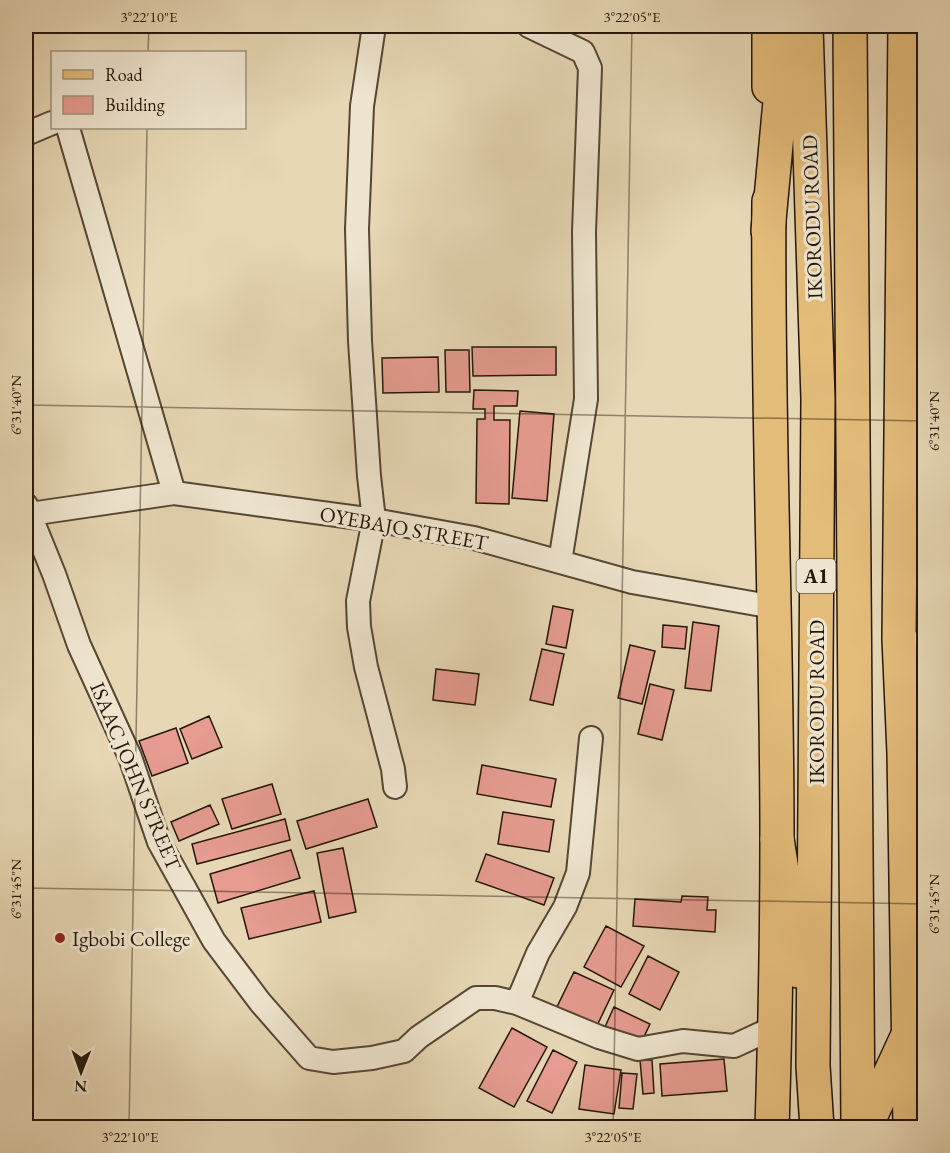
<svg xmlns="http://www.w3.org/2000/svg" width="950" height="1153" viewBox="0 0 950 1153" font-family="'EB Garamond',serif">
	<rect width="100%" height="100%" fill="#e7d7b5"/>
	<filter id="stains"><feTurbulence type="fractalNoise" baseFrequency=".00333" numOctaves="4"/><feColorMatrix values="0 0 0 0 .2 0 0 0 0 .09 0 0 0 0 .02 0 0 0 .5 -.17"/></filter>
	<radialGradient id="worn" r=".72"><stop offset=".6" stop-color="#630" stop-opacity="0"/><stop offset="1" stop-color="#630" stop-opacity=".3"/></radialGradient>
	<path fill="#e69c91" stroke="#251608" stroke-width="1.5" d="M 472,347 L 556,347 L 556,375 L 473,376 Z
		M 445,350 L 469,350 L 470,392 L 446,392 Z
		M 438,357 L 439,392 L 383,393 L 382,358 Z
		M 474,390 L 518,391 L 517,406 L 494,406 L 494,420 L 510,420 L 509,504 L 476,503 L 477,419 L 485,419 L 485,409 L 473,409 Z
		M 520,411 L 554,414 L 547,501 L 512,498 Z
		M 553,606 L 573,610 L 566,648 L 546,644 Z
		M 693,622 L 719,626 L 711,691 L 685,688 Z
		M 663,625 L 687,627 L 685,649 L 662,647 Z
		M 630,645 L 655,651 L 642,704 L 618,698 Z
		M 542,649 L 564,654 L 553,705 L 530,700 Z
		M 436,669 L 479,674 L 475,705 L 433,700 Z
		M 650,684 L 674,690 L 662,740 L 638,734 Z
		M 209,716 L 222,747 L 192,759 L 180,729 Z
		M 176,728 L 188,763 L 152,776 L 139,741 Z
		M 482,765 L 556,779 L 551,807 L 477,794 Z
		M 272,784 L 281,814 L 232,829 L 222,799 Z
		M 368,799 L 377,827 L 306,849 L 297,821 Z
		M 210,805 L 219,824 L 179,841 L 171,822 Z
		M 503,812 L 554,820 L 549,852 L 498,844 Z
		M 285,819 L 290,840 L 197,864 L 192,844 Z
		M 343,848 L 356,912 L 329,918 L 317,853 Z
		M 291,850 L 300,878 L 218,903 L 210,874 Z
		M 486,854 L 554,878 L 544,905 L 476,881 Z
		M 314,891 L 321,922 L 249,939 L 241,908 Z
		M 682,896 L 708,897 L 707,910 L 716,910 L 715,932 L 633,926 L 635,899 L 681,902 Z
		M 923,900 L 924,900 L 924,952 L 923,952 Z
		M 606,926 L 644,946 L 621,987 L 584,967 Z
		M 648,956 L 679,972 L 660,1010 L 629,994 Z
		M 574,972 L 614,990 L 594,1032 L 554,1013 Z
		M 614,1007 L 650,1024 L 640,1045 L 604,1029 Z
		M 512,1028 L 547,1047 L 514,1107 L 479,1088 Z
		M 553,1050 L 577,1062 L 552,1113 L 527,1101 Z
		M 724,1059 L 727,1091 L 662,1096 L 660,1064 Z
		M 640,1060 L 652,1060 L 654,1093 L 643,1094 Z
		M 585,1065 L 621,1070 L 614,1114 L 579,1109 Z
		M 622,1073 L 637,1074 L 633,1109 L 619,1108 Z"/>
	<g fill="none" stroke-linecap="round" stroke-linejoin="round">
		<defs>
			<path id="street" d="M 374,26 L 362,106 L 357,229 L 360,341 L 369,476 L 374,520 L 358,601 L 359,627 L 366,667 L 393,769 L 395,787
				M 529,26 L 583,52 L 590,68 L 584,232 L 586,399 L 560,562
				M 68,128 L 174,493
				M 26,134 L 52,123
				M 26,505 L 54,574 L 79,645 L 130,757 L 159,842 L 214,941 L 260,1002 L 309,1058 L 333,1062 L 372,1058 L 404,1051 L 419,1037 L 476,998 L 495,998 L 517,1003 L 599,1037 L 638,1049 L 683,1041 L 734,1046 L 775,1027
				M 30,514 L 174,493 L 374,520 L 474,538 L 632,582 L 774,607
				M 899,639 L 924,646
				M 517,1003 L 538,953 L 565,907 L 578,873 L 591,738"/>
			<path id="primary" d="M 769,26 L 769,87
				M 905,26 L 899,639 L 904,753 L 910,1128
				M 769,201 C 767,414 777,626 777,839 C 777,935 775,1031 772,1128"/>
			<path id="highway" d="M 806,26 L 818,399 L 813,1066 L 817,1128
				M 850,26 L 858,1128
				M 768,231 L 787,26
				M 777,839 L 798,971
				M 865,1128 L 908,1035"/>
		</defs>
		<use href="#street" stroke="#564633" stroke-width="26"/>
		<use href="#primary" stroke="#251608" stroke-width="36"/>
		<use href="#highway" stroke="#251608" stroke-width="36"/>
		<use href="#street" stroke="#efe5cf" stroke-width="22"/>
		<use href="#primary" stroke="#e4bc7a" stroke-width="33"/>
		<use href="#highway" stroke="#e4bc7a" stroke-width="33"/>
	</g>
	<path fill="none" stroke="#251608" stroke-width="1.5" stroke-opacity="0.45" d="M 148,52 L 149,26M 26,405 L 924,421M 26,888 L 924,904M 129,1128 L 147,128M 613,1128 L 632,26"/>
	<circle fill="#8f2418" stroke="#efe5cf" stroke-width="2" cx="60" cy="938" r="6"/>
	<g text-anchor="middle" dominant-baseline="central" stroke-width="6" stroke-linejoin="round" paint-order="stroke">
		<rect fill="#efe5cf" stroke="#625444" stroke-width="1.5" x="796.5" y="559" width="39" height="34" rx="4.5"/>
		<g font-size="20" font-weight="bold" fill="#251608">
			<text x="816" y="576">A1</text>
		</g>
		<g font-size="21" fill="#251608" stroke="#efe5cf">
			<text transform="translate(812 217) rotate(-92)">IKORODU ROAD</text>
			<text transform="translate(404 528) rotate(10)">OYEBAJO STREET</text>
			<text transform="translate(816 702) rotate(-90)">IKORODU ROAD</text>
			<text transform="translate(136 776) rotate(67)">ISAAC JOHN STREET</text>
		</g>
		<g font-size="21" fill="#251608" stroke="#efe5cf" text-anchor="start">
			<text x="72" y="938">Igbobi College</text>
		</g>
	</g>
	<rect width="950" height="1153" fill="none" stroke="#e7d7b5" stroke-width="66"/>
	<rect x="51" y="51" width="195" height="78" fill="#efe5cf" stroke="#9e927f" stroke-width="1.5"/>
	<rect x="63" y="70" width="30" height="9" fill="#e4bc7a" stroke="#9e927f" stroke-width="1.5"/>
	<text x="105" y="81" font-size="18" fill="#251608">Road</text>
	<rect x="63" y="96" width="30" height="18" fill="#e69c91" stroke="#9e927f" stroke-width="1.5"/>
	<text x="105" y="111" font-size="18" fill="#251608">Building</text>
	<g transform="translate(81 1072) rotate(181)" stroke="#efe5cf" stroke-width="4.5" paint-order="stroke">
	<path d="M0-4.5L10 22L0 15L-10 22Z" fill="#251608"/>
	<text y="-9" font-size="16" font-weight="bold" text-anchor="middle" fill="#251608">N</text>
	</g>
	<rect x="33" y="33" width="884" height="1087" fill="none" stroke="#251608" stroke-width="2"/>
	<g font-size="15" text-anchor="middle" fill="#251608">
		<text x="149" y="22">3°22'10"E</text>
		<text x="632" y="22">3°22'05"E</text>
		<text transform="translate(16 405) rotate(-90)" y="5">6°31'40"N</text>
		<text transform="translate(934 421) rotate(-90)" y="5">6°31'40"N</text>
		<text transform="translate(16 889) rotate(-90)" y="5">6°31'45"N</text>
		<text transform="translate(934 904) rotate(-90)" y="5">6°31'45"N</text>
		<text x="130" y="1142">3°22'10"E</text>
		<text x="613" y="1142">3°22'05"E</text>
	</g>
	<rect width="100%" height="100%" filter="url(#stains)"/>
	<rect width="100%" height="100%" fill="url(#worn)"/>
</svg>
